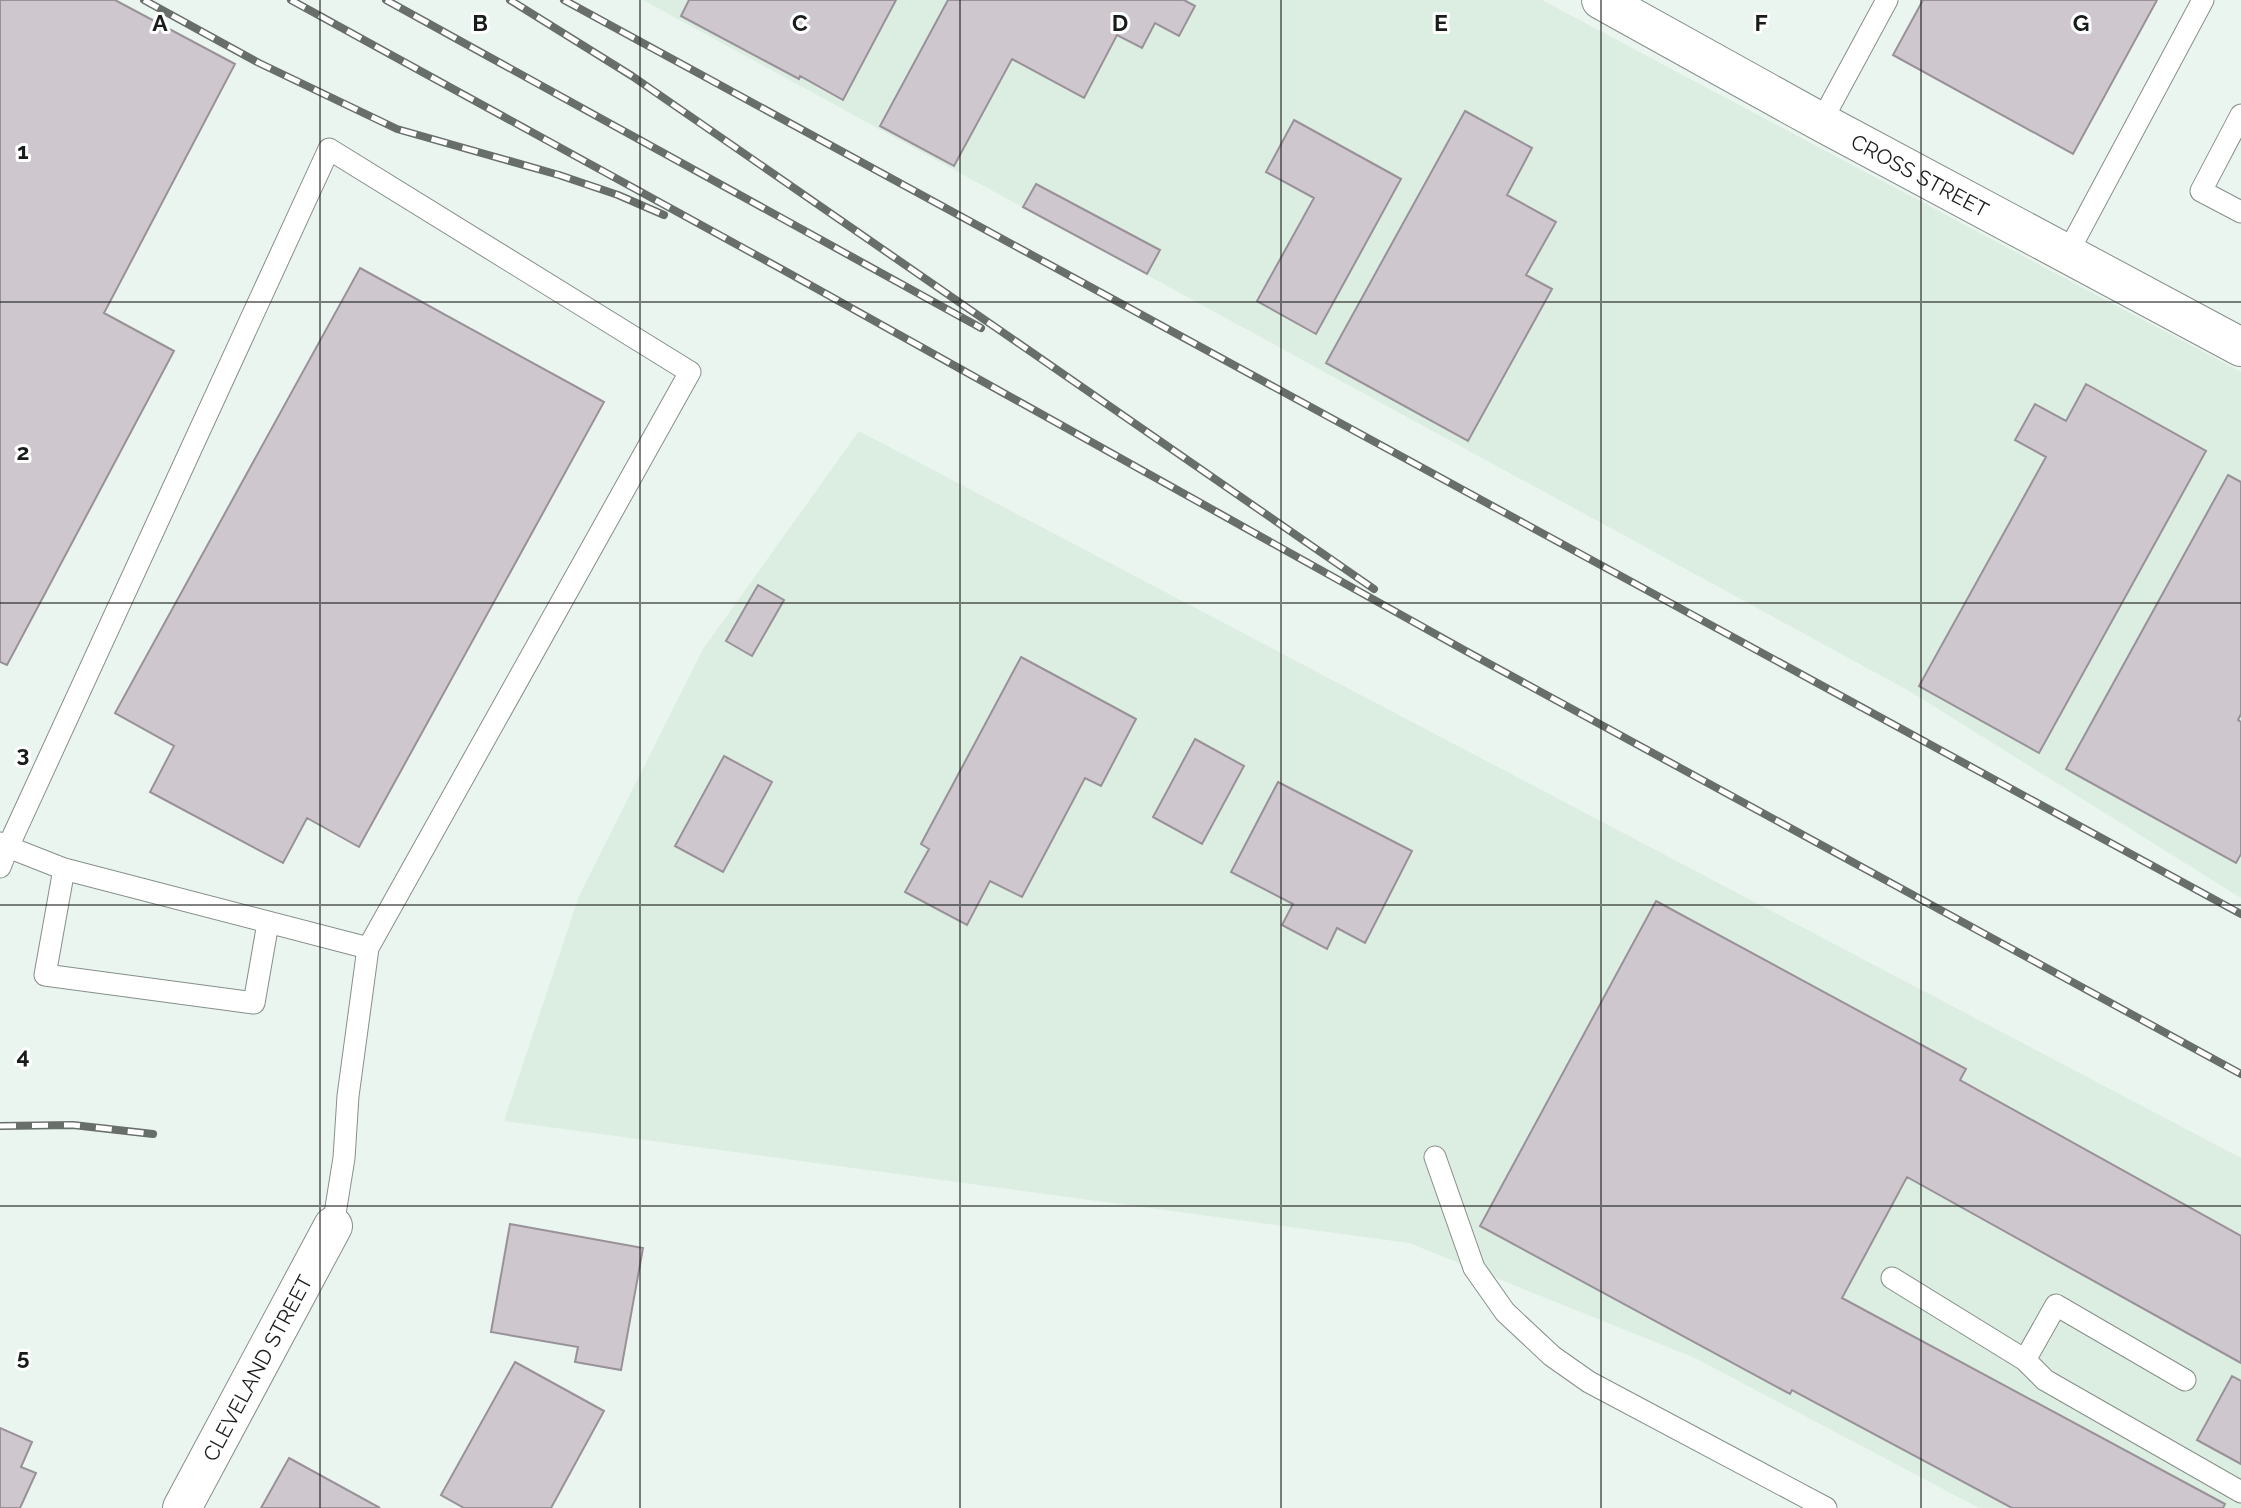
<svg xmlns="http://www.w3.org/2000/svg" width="2241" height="1508" viewBox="0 0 2241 1508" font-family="Raleway,sans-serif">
	<rect width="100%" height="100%" fill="#ebf5ef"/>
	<path fill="#dcede1" d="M 643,0 L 1542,0 L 2241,372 L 2241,898 L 1911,692 Z
		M 859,431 L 2241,1158 L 2241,1508 L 1979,1508 L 1695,1358 L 1409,1243 L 504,1121 L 579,896 L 703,649 Z"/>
	<path fill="#cfc7ce" stroke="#999198" stroke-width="2" d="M 0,0 L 115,0 L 235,64 L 104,313 L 174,351 L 7,665 L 0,662 Z
		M 689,0 L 896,0 L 843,100 L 800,76 L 799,79 L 681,16 Z
		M 948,0 L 1184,0 L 1195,6 L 1179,36 L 1155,23 L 1142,48 L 1117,35 L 1084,98 L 1012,59 L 954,166 L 880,126 Z
		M 1923,0 L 2157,0 L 2073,154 L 1893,55 Z
		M 1465,111 L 1532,148 L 1507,195 L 1556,222 L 1526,275 L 1552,289 L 1468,441 L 1326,363 Z
		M 1294,120 L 1401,179 L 1316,334 L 1257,301 L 1314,198 L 1266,172 Z
		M 1036,184 L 1160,250 L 1147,274 L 1023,207 Z
		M 360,268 L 604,402 L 359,847 L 307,818 L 283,863 L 150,792 L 174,746 L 115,713 Z
		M 2086,384 L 2206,451 L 2039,753 L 1919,686 L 2046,457 L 2015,440 L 2035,404 L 2066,421 Z
		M 2228,475 L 2241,482 L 2241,714 L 2238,720 L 2241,722 L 2241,854 L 2236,863 L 2066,769 Z
		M 758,585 L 784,600 L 752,656 L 726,641 Z
		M 1021,657 L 1136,719 L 1101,786 L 1085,778 L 1022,897 L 990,881 L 967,925 L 905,892 L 929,849 L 921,844 Z
		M 1195,739 L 1244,766 L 1202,844 L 1153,817 Z
		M 724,756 L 772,782 L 723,872 L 675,846 Z
		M 1278,782 L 1412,851 L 1365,943 L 1337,928 L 1327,949 L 1282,925 L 1293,904 L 1231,872 Z
		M 1656,901 L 1966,1069 L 1960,1080 L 2241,1236 L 2241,1363 L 1907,1177 L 1842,1298 L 2225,1504 L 2223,1508 L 2012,1508 L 1792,1390 L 1790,1394 L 1480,1226 Z
		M 510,1224 L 643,1248 L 621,1370 L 575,1362 L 578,1347 L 491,1332 Z
		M 515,1362 L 604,1411 L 551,1508 L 464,1508 L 441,1495 Z
		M 2232,1376 L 2241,1381 L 2241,1464 L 2197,1440 Z
		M 0,1428 L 32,1442 L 21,1467 L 36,1473 L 20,1508 L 0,1508 Z
		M 289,1458 L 380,1508 L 261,1508 Z"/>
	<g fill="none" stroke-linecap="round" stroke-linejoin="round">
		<defs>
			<path id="lane" d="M 2241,115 L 2201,191 L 2241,212
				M 1821,122 L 1887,0
				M 2067,254 L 2203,0
				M 0,843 L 8,847 L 329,149 L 690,372 L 368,948
				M 0,867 L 8,847 L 64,869 L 368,948 L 348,1096 L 344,1158 L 333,1226
				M 64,869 L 45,975 L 254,1003 L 268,923
				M 1435,1157 L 1474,1268 L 1505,1312 L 1552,1356 L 1589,1382 L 1826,1508
				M 1892,1278 L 2025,1360 L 2045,1380 L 2241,1492
				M 2025,1360 L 2056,1305 L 2185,1380"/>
			<g id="street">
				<path id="s1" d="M 1601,0 L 1821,122 L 2241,347"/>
				<path id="s2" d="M 182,1508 L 333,1226"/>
			</g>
		</defs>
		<use href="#lane" stroke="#868f89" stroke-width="23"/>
		<use href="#street" stroke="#868f89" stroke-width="40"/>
		<use href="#lane" stroke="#fff" stroke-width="21"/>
		<use href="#street" stroke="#fff" stroke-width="38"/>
		<defs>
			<path id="rail" d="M 144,0 L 259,63 L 397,129 L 559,175 L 618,195 L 664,215
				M 291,0 L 785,271 L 1464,650 L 2241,1074
				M 386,0 L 981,328
				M 510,0 L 632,76 L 1374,589
				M 564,0 L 2241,914
				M 0,1126 L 73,1125 L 153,1134"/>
		</defs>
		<use href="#rail" stroke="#686e6a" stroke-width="8"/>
		<use href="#rail" stroke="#fff" stroke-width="5" stroke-dasharray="16" stroke-linecap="butt"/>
	</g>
	<path fill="none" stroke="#181c1a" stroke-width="2" stroke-opacity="0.55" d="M 320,0 L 320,1508M 640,0 L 640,1508M 960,0 L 960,1508M 1281,0 L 1281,1508M 1601,0 L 1601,1508M 1921,0 L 1921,1508M 0,302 L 2241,302M 0,603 L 2241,603M 0,905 L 2241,905M 0,1206 L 2241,1206"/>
	<g text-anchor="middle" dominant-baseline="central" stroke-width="6" stroke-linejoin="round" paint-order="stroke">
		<g font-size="21" fill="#181c1a" stroke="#fff">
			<text stroke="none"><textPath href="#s1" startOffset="364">CROSS STREET</textPath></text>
			<text stroke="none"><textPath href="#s2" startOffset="159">CLEVELAND STREET</textPath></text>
		</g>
	</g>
	<g font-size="23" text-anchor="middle" font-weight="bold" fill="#181c1a" stroke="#fff" stroke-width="6" stroke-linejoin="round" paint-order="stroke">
		<text x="160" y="31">A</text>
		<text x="480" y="31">B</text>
		<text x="800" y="31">C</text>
		<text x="1120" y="31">D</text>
		<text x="1441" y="31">E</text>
		<text x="1761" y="31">F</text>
		<text x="2081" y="31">G</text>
		<text x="23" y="159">1</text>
		<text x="23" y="460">2</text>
		<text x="23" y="762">3</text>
		<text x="23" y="1064">4</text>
		<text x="23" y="1365">5</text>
	</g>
</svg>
